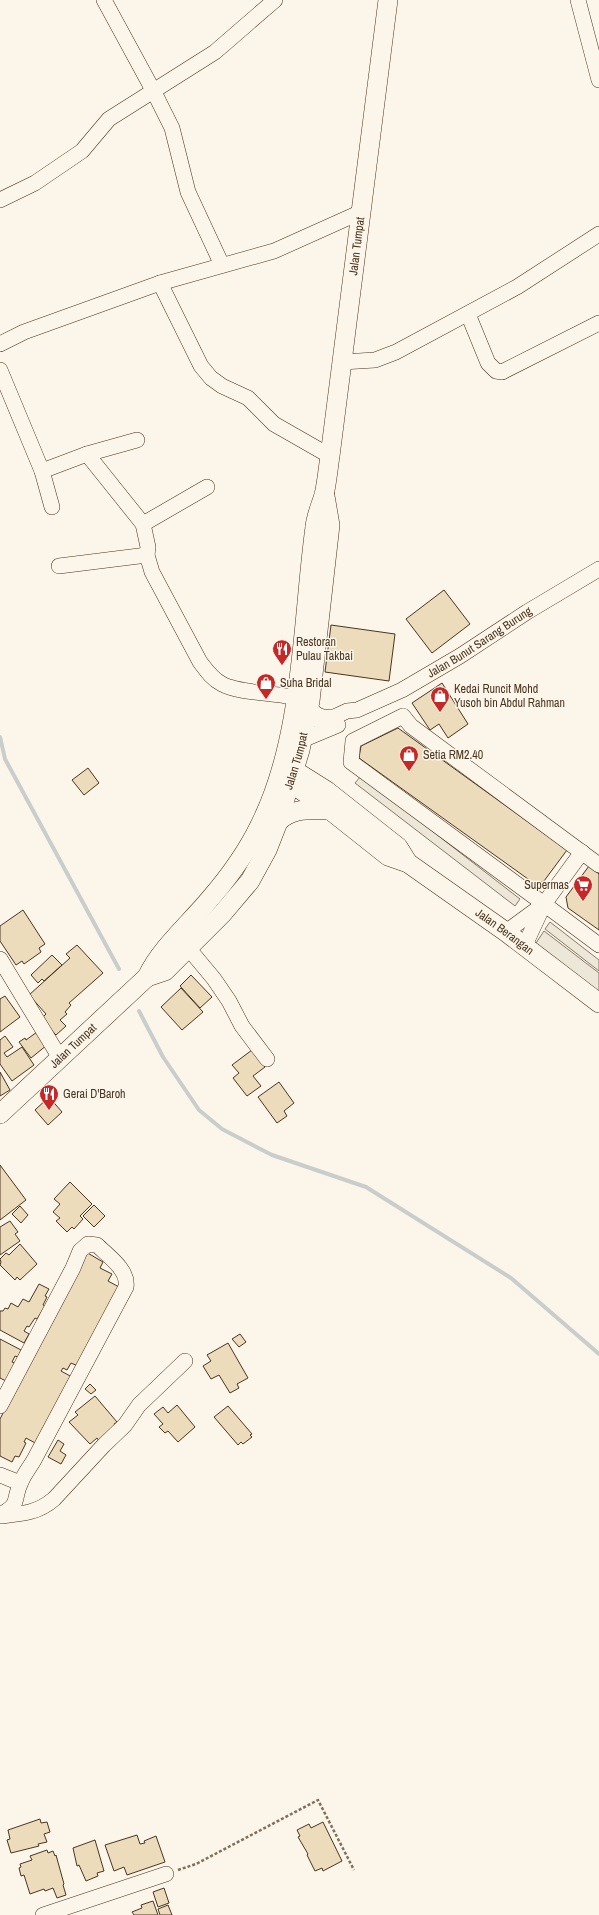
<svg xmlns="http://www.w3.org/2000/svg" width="599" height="1915" viewBox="0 0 599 1915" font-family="'Archivo Narrow',sans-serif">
	<rect width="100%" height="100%" fill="#fbf6e9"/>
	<path fill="#ede7d9" stroke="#887966" d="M 361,776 L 520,899 L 515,906 L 355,783 Z
		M 550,922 L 599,960 L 599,971 L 545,929 Z
		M 544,931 L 599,973 L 599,995 L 534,946 Z"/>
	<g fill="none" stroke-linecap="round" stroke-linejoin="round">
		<path stroke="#c9cecd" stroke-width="4" d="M 0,737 L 5,759 L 119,969
			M 139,1011 L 163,1057 L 199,1110 L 222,1129 L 272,1155 L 366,1187 L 511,1278 L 599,1354"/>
	</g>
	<path fill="#ecdcbc" stroke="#4a3520" d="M 444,590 L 470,624 L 432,653 L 406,619 Z
		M 331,625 L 395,634 L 389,681 L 325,672 Z
		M 442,683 L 468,724 L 448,738 L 439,724 L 430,730 L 412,703 Z
		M 398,728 L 567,850 L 544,881 L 535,884 L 359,758 L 361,746 Z
		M 88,768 L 99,783 L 84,795 L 72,780 Z
		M 589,866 L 599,874 L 599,930 L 568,908 L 566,897 Z
		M 23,910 L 45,944 L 39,948 L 41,952 L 24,964 L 22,961 L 16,965 L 0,941 L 0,926 Z
		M 77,945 L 103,973 L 69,1003 L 71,1005 L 65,1012 L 67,1014 L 60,1020 L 66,1026 L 56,1035 L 41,1019 L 46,1014 L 29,995 L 70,958 L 66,954 Z
		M 52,955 L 62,965 L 44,981 L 42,979 L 38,983 L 31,975 Z
		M 191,975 L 212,997 L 200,1008 L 180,986 Z
		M 181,988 L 203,1012 L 182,1030 L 161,1007 Z
		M 5,996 L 20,1017 L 0,1032 L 0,999 Z
		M 37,1032 L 47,1045 L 31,1058 L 19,1042 L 25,1038 L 26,1040 Z
		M 5,1036 L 13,1047 L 4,1053 L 7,1057 L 22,1047 L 34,1065 L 12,1081 L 0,1064 L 0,1040 Z
		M 252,1050 L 265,1067 L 253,1076 L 261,1086 L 247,1096 L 233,1078 L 239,1073 L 232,1065 Z
		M 0,1072 L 10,1090 L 0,1096 Z
		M 279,1082 L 294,1103 L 284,1111 L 287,1116 L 277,1123 L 258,1097 Z
		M 49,1097 L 62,1112 L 48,1125 L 35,1110 Z
		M 0,1165 L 26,1200 L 0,1220 Z
		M 70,1182 L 92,1204 L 80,1216 L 83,1219 L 74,1229 L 72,1227 L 67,1232 L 56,1221 L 60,1218 L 53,1212 L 60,1204 L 54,1199 Z
		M 94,1205 L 105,1216 L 94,1227 L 83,1216 Z
		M 20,1206 L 28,1215 L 21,1223 L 12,1214 Z
		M 10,1221 L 18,1232 L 15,1234 L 20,1241 L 0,1255 L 0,1227 Z
		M 20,1244 L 37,1264 L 20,1280 L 17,1277 L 15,1280 L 0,1265 L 1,1262 L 0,1259 L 6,1253 L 9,1255 Z
		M 86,1252 L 103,1262 L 100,1268 L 112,1274 L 108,1281 L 119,1287 L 78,1366 L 71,1363 L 67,1370 L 63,1368 L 61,1371 L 72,1377 L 37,1444 L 26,1438 L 24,1442 L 26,1443 L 19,1457 L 15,1456 L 12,1462 L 0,1456 L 0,1419 Z
		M 39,1284 L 49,1289 L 45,1296 L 47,1297 L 43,1305 L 45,1306 L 37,1319 L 35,1318 L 29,1327 L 27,1326 L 24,1331 L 29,1334 L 24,1343 L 0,1330 L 0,1311 L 3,1311 L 5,1308 L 8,1309 L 11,1303 L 18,1307 L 23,1299 L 29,1302 Z
		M 240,1334 L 246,1342 L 239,1347 L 232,1339 Z
		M 0,1339 L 21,1350 L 18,1357 L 15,1356 L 12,1362 L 17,1364 L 8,1382 L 0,1378 Z
		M 228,1343 L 248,1378 L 237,1384 L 239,1388 L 230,1393 L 219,1375 L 211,1379 L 203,1366 L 211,1361 L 207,1355 Z
		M 90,1384 L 96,1390 L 91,1394 L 85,1389 Z
		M 95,1396 L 117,1422 L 114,1424 L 118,1430 L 101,1444 L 97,1438 L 90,1444 L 69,1422 L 78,1415 L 75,1412 Z
		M 177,1405 L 195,1427 L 178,1442 L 168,1431 L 165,1433 L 159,1427 L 163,1424 L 154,1414 L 163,1407 L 168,1413 Z
		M 228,1406 L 252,1434 L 250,1435 L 252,1437 L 243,1444 L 241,1442 L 238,1445 L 214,1417 Z
		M 58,1440 L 64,1444 L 60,1451 L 66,1455 L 61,1464 L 48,1457 Z
		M 40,1819 L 41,1823 L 47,1822 L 50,1832 L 44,1834 L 47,1842 L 38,1844 L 39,1846 L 11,1853 L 7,1840 L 10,1839 L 8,1830 Z
		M 323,1822 L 342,1861 L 323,1871 L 322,1868 L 315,1871 L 307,1855 L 308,1854 L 298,1837 L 300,1836 L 297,1830 L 309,1824 L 311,1828 Z
		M 137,1835 L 140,1844 L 145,1843 L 144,1841 L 156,1836 L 165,1862 L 127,1875 L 124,1867 L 114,1871 L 105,1845 Z
		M 95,1840 L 104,1871 L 97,1873 L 98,1876 L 86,1881 L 79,1865 L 77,1866 L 73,1848 Z
		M 47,1850 L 48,1853 L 53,1851 L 55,1856 L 56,1855 L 64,1884 L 63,1885 L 66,1895 L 57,1898 L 53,1888 L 45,1891 L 44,1889 L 30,1894 L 24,1875 L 21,1876 L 19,1868 L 21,1867 L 20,1864 L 32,1860 L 30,1856 Z
		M 164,1888 L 169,1903 L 158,1907 L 153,1892 Z
		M 153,1901 L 158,1915 L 134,1915 L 132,1912 L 142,1908 L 141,1905 Z
		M 168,1905 L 172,1915 L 160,1915 L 158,1909 Z"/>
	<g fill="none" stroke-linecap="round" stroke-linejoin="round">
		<defs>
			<g id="minor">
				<path d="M 104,0 L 154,92 L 172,128 L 188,192 L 222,265"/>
				<path d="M 578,0 L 599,80"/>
				<path d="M 0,200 L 35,183 L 82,151 L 109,119 L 215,52 L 275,0"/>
				<path d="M 160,283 L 201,366 L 211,378 L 222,386 L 248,398 L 274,424 L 330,456"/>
				<path d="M 468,314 L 488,363 L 496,371 L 502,372 L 599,323"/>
				<path d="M 0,344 L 24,332 L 160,283 L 274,251 L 361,212"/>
				<path d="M 342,362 L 375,360 L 396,352 L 517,287 L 599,234"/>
				<path d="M 0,370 L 42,471 L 52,507"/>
				<path d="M 87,454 L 137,440"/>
				<path d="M 42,471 L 87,454 L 143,524 L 148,547 L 147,555 L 152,572 L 200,662 C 206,670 212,679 222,684 C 236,692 269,693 286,696"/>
				<path d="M 143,524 L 207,487"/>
				<path d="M 59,566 L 147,555"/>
				<path id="s1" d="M 321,723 L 347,711 L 357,710 L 402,690 L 460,656 L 527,612 L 599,569"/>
				<path d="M 293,740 L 302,740 L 338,725"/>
				<path d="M 544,904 L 599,945"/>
				<path d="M 506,932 L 544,904 L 582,852"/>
				<path d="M 525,945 L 544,904 L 351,762 L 353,741 L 403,716 L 411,726 L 599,865"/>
				<path d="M 189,949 L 214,979 L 229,1001 L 242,1026 L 267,1059"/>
				<path d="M 0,959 L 60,1058"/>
				<path d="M 0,1406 L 73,1268 L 80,1251 L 88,1244 L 97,1245 C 108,1256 129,1270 126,1287 L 34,1460 C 30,1467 24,1474 21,1482 C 12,1500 22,1503 0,1515"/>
				<path d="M 0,1475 L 20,1483"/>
				<path d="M 1,1516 C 21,1514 38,1513 54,1499 L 104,1445 L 125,1425 L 139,1405 L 185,1361"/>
				<path d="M 43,1915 L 166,1874"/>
			</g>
			<g id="major">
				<path d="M 308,709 C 315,717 320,720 331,719"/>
				<path d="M 300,774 L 327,791 L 398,847 L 408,863"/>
				<path id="s2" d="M 282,777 L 330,810 L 388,856 L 408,863 L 506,932 L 599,1003"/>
				<path d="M 278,822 C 292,807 311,810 330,810"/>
				<path id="s3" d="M 147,977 L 165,971 L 222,914 L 250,881 L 267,850 L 278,822 L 300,750 L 310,701 L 330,525 L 325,496"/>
				<path id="s4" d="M 0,1114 L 147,977 C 161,948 188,925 209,900 C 228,878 247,852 260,825 C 304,738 302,622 315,527 C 316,516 321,505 324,495 C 327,482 328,469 330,456 L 388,0"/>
			</g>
		</defs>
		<use href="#minor" stroke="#4a3520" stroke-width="16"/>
		<use href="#major" stroke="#4a3520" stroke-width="20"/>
		<path stroke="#7f6f5c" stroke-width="2.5" stroke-dasharray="3 2" stroke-linecap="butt" d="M 178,1870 L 196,1864 L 318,1800 L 354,1870"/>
		<use href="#minor" stroke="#fbf6e9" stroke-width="15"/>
		<use href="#major" stroke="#fbf6e9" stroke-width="19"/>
	</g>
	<defs>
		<symbol id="restaurant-pin" viewBox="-11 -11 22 30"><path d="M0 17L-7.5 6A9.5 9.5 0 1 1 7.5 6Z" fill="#c62828" stroke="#fbf6e9"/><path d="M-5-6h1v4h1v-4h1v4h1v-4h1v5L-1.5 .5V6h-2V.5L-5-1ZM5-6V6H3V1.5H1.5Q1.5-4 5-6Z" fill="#fff"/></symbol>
		<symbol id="shop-pin" viewBox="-11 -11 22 30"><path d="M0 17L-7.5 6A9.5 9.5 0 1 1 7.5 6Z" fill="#c62828" stroke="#fbf6e9"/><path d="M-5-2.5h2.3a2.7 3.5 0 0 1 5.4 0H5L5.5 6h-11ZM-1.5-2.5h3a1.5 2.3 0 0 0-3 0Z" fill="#fff"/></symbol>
		<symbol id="supermarket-pin" viewBox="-11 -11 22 30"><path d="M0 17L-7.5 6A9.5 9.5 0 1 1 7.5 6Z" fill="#c62828" stroke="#fbf6e9"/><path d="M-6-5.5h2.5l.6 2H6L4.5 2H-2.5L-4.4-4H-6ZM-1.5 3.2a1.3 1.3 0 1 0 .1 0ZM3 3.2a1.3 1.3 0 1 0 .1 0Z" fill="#fff"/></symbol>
	</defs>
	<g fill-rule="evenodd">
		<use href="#restaurant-pin" x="271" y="638" width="22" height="30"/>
		<use href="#shop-pin" x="255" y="672" width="22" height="30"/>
		<use href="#shop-pin" x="429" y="685" width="22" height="30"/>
		<use href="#shop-pin" x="398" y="744" width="22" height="30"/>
		<use href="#supermarket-pin" x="572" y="874" width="22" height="30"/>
		<use href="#restaurant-pin" x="38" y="1083" width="22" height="30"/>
	</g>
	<g text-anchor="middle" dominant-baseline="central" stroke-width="3" stroke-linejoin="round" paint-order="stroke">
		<g font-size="12" fill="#4a3520" stroke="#fbf6e9">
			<text stroke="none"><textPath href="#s4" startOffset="980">Jalan Tumpat</textPath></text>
			<text stroke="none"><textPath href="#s1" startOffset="179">Jalan Bunut Sarang Burung</textPath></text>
			<text stroke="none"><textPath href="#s3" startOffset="272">Jalan Tumpat</textPath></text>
			<text stroke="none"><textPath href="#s2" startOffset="272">Jalan Berangan</textPath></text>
			<text stroke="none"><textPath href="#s4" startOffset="100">Jalan Tumpat</textPath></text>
		</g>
		<g font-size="12" fill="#4a3520" stroke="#fbf6e9" text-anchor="start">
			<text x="296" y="642">Restoran<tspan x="296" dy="14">Pulau Takbai</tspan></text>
			<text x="280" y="683">Suha Bridal</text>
			<text x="454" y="689">Kedai Runcit Mohd<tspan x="454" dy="14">Yusoh bin Abdul Rahman</tspan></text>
			<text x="423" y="755">Setia RM2.40</text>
			<text x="569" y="885" text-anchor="end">Supermas</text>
			<text x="63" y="1094">Gerai D'Baroh</text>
		</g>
	</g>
</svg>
